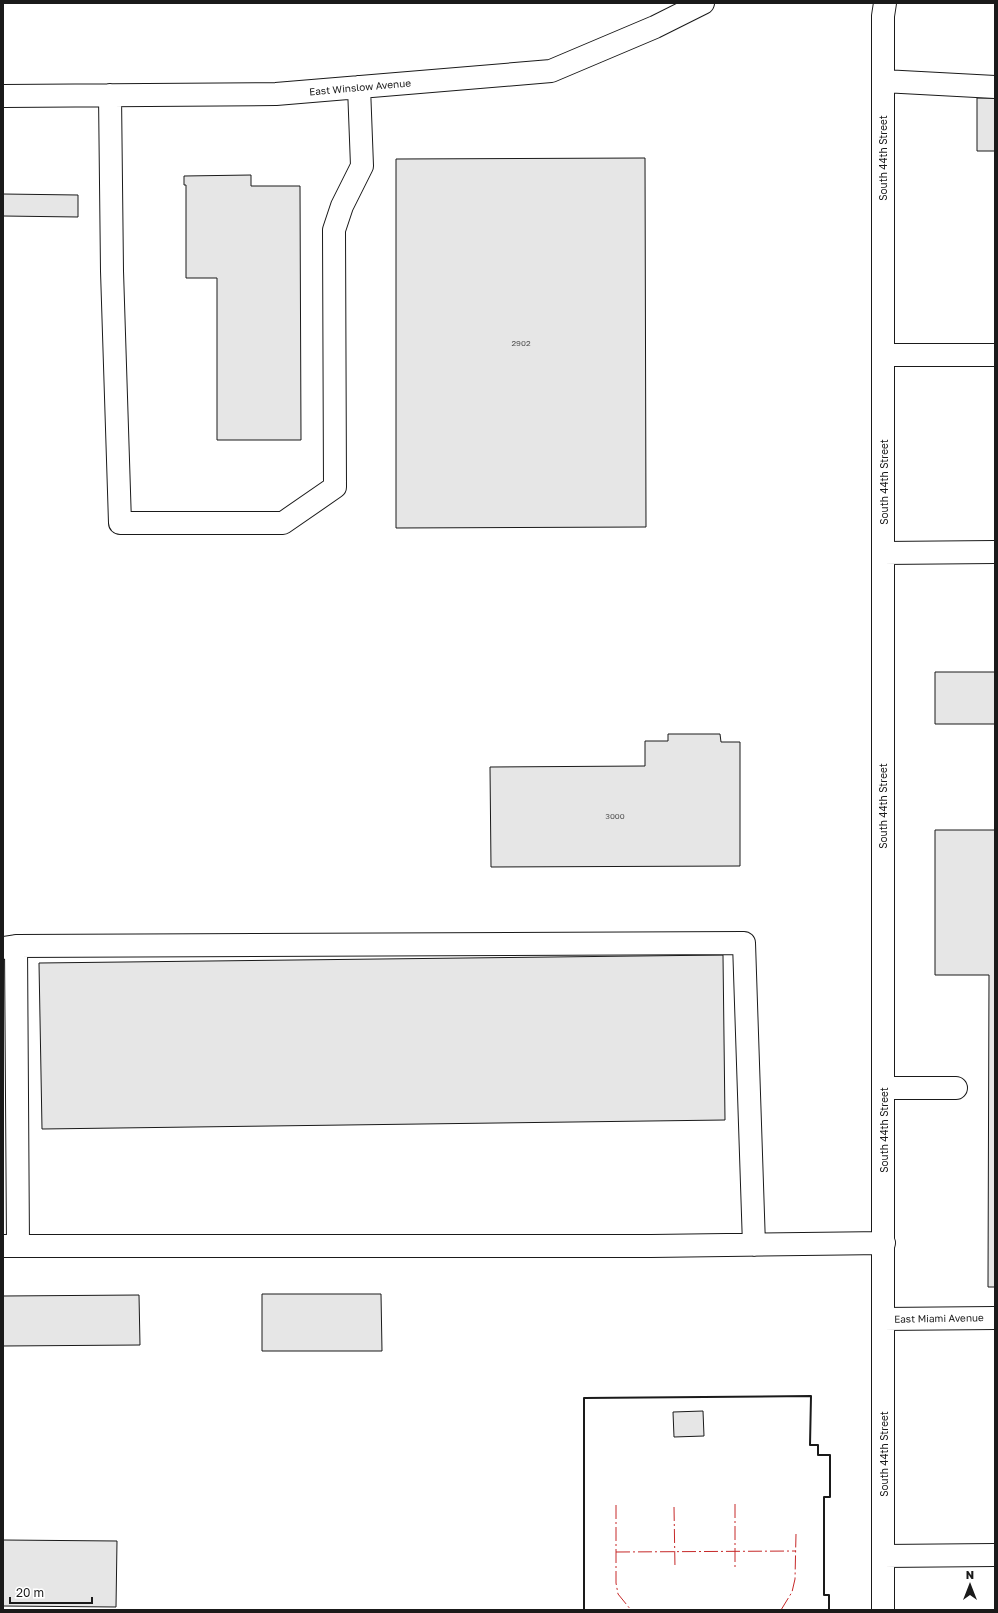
<svg xmlns="http://www.w3.org/2000/svg" width="998" height="1613" viewBox="0 0 998 1613" font-family="'Golos Text',sans-serif">
	<rect width="100%" height="100%" fill="#fff"/>
	<path fill="#e6e6e6" stroke="#1a1a1a" d="M 977,98 L 995,98 L 995,151 L 977,151 Z
		M 645,158 L 646,527 L 396,528 L 396,159 Z
		M 251,175 L 251,186 L 300,186 L 301,440 L 217,440 L 217,278 L 186,278 L 186,185 L 184,185 L 184,176 Z
		M 3,194 L 78,195 L 78,217 L 3,216 Z
		M 935,672 L 995,672 L 995,724 L 935,724 Z
		M 668,734 L 720,734 L 721,742 L 740,742 L 740,866 L 491,867 L 490,767 L 645,766 L 645,741 L 668,741 Z
		M 935,830 L 995,830 L 995,1287 L 988,1287 L 989,975 L 935,975 Z
		M 723,955 L 725,1120 L 42,1129 L 39,963 Z
		M 262,1294 L 381,1294 L 382,1351 L 262,1351 Z
		M 139,1295 L 140,1345 L 3,1346 L 3,1296 Z
		M 703,1411 L 704,1436 L 674,1437 L 673,1412 Z
		M 3,1540 L 117,1541 L 116,1607 L 3,1606 Z"/>
	<g fill="none" stroke-linecap="round" stroke-linejoin="round">
		<defs>
			<path id="minor" d="M 883,81 L 995,87
				M 110,95 L 112,271 L 120,523 L 283,523 L 335,487 L 334,230 L 342,206 L 362,166 L 359,87
				M 3,96 L 276,94 L 551,71 L 655,27 L 703,3
				M 883,355 L 995,355
				M 883,553 L 995,552
				M 16,946 L 18,1246
				M 3,948 L 16,946 L 744,943 L 754,1245
				M 884,1088 L 956,1088
				M 3,1246 L 651,1246 L 884,1243
				M 883,1319 L 995,1318
				M 883,1556 L 995,1555
				M 883,1610 L 883,16 L 885,3"/>
		</defs>
		<use href="#minor" stroke="#1a1a1a" stroke-width="24"/>
		<use href="#minor" stroke="#fff" stroke-width="22"/>
		<path stroke="#1a1a1a" stroke-width="2" d="M 584,1610 L 584,1398 L 811,1396 L 810,1445 L 818,1445 L 818,1455 L 830,1455 L 830,1497 L 824,1497 L 824,1595 L 829,1595 L 829,1610"/>
		<path stroke="#c62828" stroke-width="1" stroke-dasharray="14 3 2 3" stroke-linecap="butt" d="M 735,1504 L 735,1567
			M 616,1505 L 616,1583 L 618,1594 L 631,1610
			M 674,1507 L 675,1568
			M 616,1552 L 796,1551
			M 781,1610 L 792,1592 L 795,1579 L 796,1534"/>
	</g>
	<g text-anchor="middle" dominant-baseline="central" stroke-width="3" stroke-linejoin="round" paint-order="stroke">
		<g font-size="8" fill="#4d4d4d">
			<text x="521" y="343">2902</text>
			<text x="615" y="816">3000</text>
		</g>
		<g font-size="10" fill="#1a1a1a" stroke="#fff">
			<text transform="translate(360 87) rotate(-5)">East Winslow Avenue</text>
			<text transform="translate(883 158) rotate(-90)">South 44th Street</text>
			<text transform="translate(884 482) rotate(-90)">South 44th Street</text>
			<text transform="translate(883 806) rotate(-90)">South 44th Street</text>
			<text transform="translate(884 1130) rotate(-90)">South 44th Street</text>
			<text transform="translate(939 1318) rotate(-1)">East Miami Avenue</text>
			<text transform="translate(884 1454) rotate(-90)">South 44th Street</text>
		</g>
	</g>
	<rect width="998" height="1613" fill="none" stroke="#1a1a1a" stroke-width="8"/>
	<g transform="translate(970 1585)" stroke="#ffffff" stroke-width="3" paint-order="stroke">
	<path d="M0-3L7 15L0 10L-7 15Z" fill="#1a1a1a"/>
	<text y="-6" font-size="11" font-weight="bold" text-anchor="middle" fill="#1a1a1a">N</text>
	</g>
	<path d="M10 1597v6h82v-6" fill="none" stroke="#1a1a1a" stroke-width="2"/>
	<text x="16" y="1597" font-size="12" fill="#1a1a1a" stroke="#ffffff" stroke-width="3" paint-order="stroke">20 m</text>
</svg>
